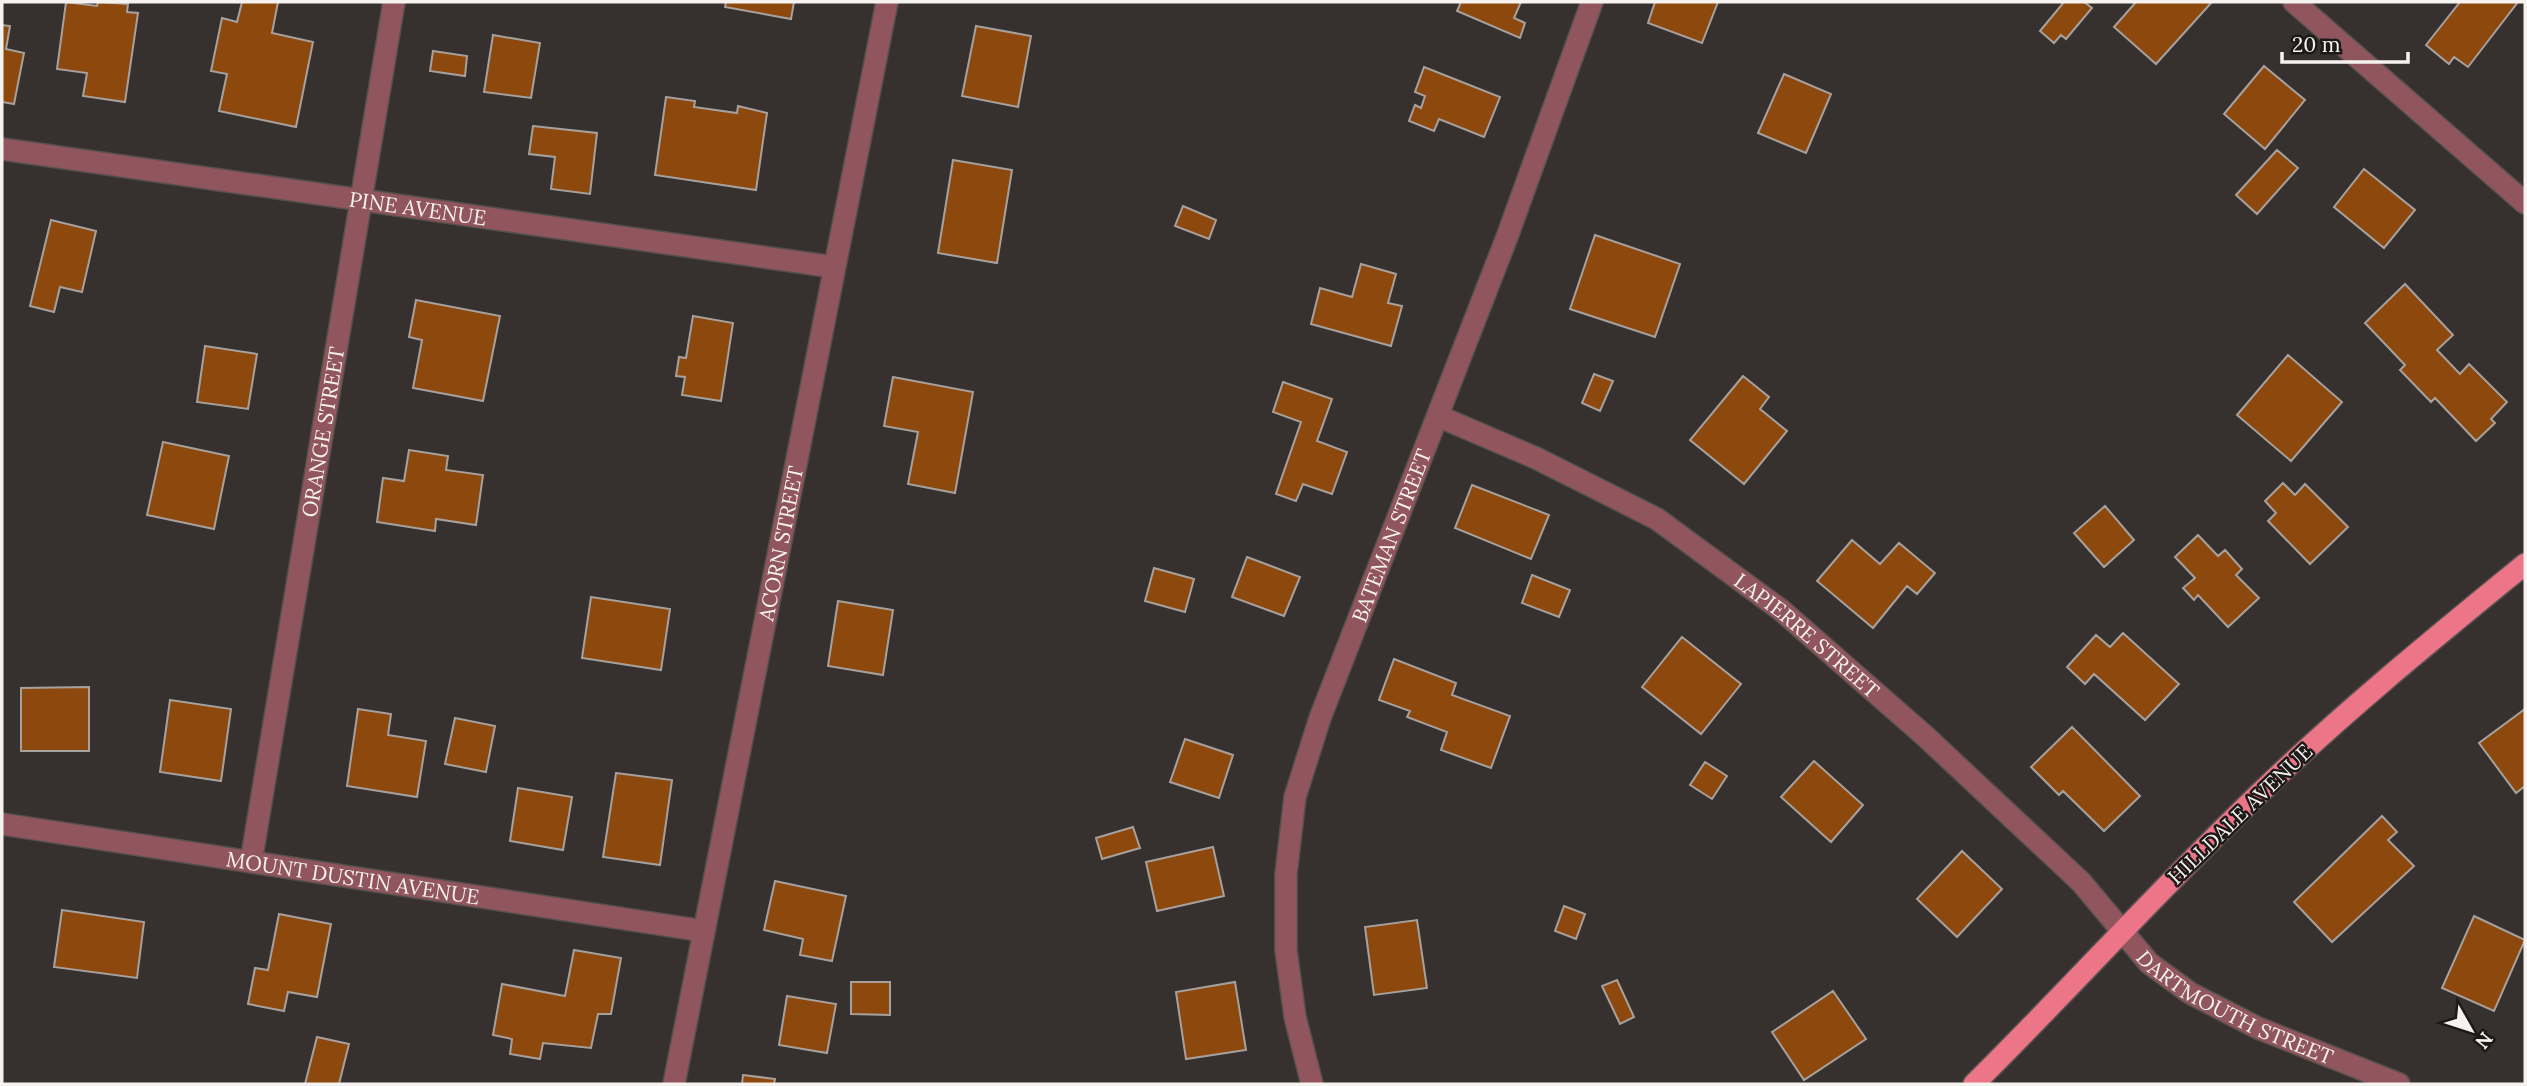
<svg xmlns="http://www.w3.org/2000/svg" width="2527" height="1086" viewBox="0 0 2527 1086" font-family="Lora,serif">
	<rect width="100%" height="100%" fill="#36312e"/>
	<path fill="#8d480e" stroke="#a7a19e" stroke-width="2" d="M 66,2 L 97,6 L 98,2 L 128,4 L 127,12 L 138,13 L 125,102 L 83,96 L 87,73 L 57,69 Z
		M 242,2 L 278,2 L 272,33 L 313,42 L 296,127 L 219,111 L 227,74 L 211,71 L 222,18 L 237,22 Z
		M 726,2 L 794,2 L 791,19 L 725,7 Z
		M 1461,2 L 1521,2 L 1514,18 L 1525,23 L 1520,38 L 1457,11 Z
		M 1655,2 L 1718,2 L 1702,43 L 1648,23 Z
		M 2064,2 L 2084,2 L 2092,8 L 2066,39 L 2061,35 L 2054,43 L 2040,31 Z
		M 2136,2 L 2212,2 L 2156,64 L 2114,27 Z
		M 2460,2 L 2518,2 L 2468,67 L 2454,57 L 2449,64 L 2426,45 Z
		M 2,25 L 10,26 L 6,49 L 24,53 L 14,104 L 2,102 Z
		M 976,26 L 1031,36 L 1018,107 L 962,96 Z
		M 493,35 L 540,43 L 531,98 L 484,92 Z
		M 433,51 L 467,56 L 465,76 L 430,71 Z
		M 2264,66 L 2305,100 L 2265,149 L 2224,114 Z
		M 1424,67 L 1500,97 L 1484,137 L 1439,119 L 1434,131 L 1409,121 L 1415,105 L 1421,108 L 1425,96 L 1415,92 Z
		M 1784,74 L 1831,94 L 1806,153 L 1758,133 Z
		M 666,97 L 695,101 L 694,107 L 737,113 L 738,106 L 767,113 L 756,190 L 655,175 Z
		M 533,126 L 597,133 L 590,194 L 551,189 L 555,157 L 529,154 Z
		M 2277,150 L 2298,168 L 2257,214 L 2236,195 Z
		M 953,160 L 1012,170 L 997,263 L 938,253 Z
		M 2364,169 L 2415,210 L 2384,248 L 2334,207 Z
		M 1183,206 L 1216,220 L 1209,239 L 1175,226 Z
		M 51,220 L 96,231 L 82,292 L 60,287 L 54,312 L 30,306 Z
		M 1595,235 L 1680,264 L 1655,337 L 1570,309 Z
		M 1361,264 L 1396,274 L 1388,303 L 1402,306 L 1391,346 L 1311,324 L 1320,288 L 1352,297 Z
		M 2405,284 L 2453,335 L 2437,350 L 2460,374 L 2469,364 L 2507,402 L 2491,419 L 2495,423 L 2476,441 L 2435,398 L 2431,402 L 2400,370 L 2405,365 L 2365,323 Z
		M 416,300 L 500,316 L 483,401 L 413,388 L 422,340 L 409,337 Z
		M 693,316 L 733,323 L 721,401 L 682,395 L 685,377 L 676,376 L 679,357 L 686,358 Z
		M 205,346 L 257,354 L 248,409 L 197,402 Z
		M 2288,355 L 2342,402 L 2291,461 L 2237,415 Z
		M 1594,374 L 1613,381 L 1600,411 L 1582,403 Z
		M 1743,376 L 1769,397 L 1760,409 L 1787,431 L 1744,484 L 1690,440 Z
		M 893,377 L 973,392 L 955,493 L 908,484 L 918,432 L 884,426 Z
		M 1283,382 L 1332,399 L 1317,441 L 1347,452 L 1332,494 L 1303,484 L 1296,501 L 1276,494 L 1301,422 L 1273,412 Z
		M 163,442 L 229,456 L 214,529 L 147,515 Z
		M 409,450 L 448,456 L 446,470 L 483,475 L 476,525 L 436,519 L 435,531 L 377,522 L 383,478 L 404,481 Z
		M 2283,483 L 2295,495 L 2305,484 L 2348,527 L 2310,564 L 2268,521 L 2276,513 L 2265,501 Z
		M 1472,485 L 1549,515 L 1531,559 L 1455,528 Z
		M 2105,506 L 2134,540 L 2104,567 L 2074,533 Z
		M 2198,535 L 2218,556 L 2225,550 L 2242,569 L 2236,575 L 2259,598 L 2228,627 L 2198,595 L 2194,600 L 2183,588 L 2195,578 L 2175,557 Z
		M 1852,540 L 1880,564 L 1899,543 L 1935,573 L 1917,594 L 1907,586 L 1873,628 L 1817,581 Z
		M 1247,557 L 1300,577 L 1284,616 L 1232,597 Z
		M 1154,568 L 1194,579 L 1185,612 L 1145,601 Z
		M 1532,575 L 1570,590 L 1559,617 L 1522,603 Z
		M 591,597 L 670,609 L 661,670 L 582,658 Z
		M 838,601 L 893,610 L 883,675 L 828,666 Z
		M 2123,633 L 2179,684 L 2145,720 L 2094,674 L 2085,684 L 2067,667 L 2096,635 L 2110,647 Z
		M 1682,637 L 1741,684 L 1701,734 L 1642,687 Z
		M 1394,659 L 1456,683 L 1452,695 L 1510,716 L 1491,768 L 1441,750 L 1447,732 L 1407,717 L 1410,711 L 1379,700 Z
		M 89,687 L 89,751 L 21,751 L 21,688 Z
		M 170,700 L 231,709 L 221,781 L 160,772 Z
		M 358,709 L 391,714 L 388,735 L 426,741 L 417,797 L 347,786 Z
		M 2525,709 L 2525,786 L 2516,793 L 2479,743 Z
		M 455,718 L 495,726 L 486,772 L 445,764 Z
		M 2072,727 L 2140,796 L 2104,831 L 2063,791 L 2059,795 L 2031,767 Z
		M 1185,739 L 1233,755 L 1219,798 L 1170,782 Z
		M 1814,761 L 1863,805 L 1831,842 L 1781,797 Z
		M 1705,762 L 1727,776 L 1712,799 L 1690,785 Z
		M 616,773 L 672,780 L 660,865 L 603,857 Z
		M 518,788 L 572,797 L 563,850 L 510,841 Z
		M 2382,816 L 2397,832 L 2388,840 L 2414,866 L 2332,942 L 2294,902 Z
		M 1133,827 L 1140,848 L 1102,859 L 1096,838 Z
		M 1213,847 L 1224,896 L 1157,911 L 1146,862 Z
		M 1962,851 L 2002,889 L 1957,937 L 1917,899 Z
		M 775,881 L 846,896 L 832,961 L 800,955 L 803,939 L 764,930 Z
		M 1564,906 L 1585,914 L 1576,939 L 1555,931 Z
		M 62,910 L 144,922 L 137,978 L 54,967 Z
		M 279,914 L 331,924 L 317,997 L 288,992 L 284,1011 L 248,1004 L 255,968 L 268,970 Z
		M 2474,916 L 2525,940 L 2494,1011 L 2442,988 Z
		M 1417,920 L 1427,988 L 1374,995 L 1365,927 Z
		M 574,950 L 621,958 L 611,1014 L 598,1014 L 591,1048 L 543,1043 L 540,1059 L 510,1054 L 512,1039 L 493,1035 L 502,984 L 565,996 Z
		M 1617,980 L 1634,1017 L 1620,1024 L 1602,986 Z
		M 851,982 L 890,982 L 890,1015 L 851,1014 Z
		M 1235,982 L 1246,1050 L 1186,1059 L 1176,992 Z
		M 1833,991 L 1866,1039 L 1804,1080 L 1772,1032 Z
		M 787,996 L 836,1004 L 827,1053 L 779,1045 Z
		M 317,1037 L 349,1044 L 339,1084 L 305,1084 Z
		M 743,1075 L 775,1079 L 774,1084 L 742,1084 Z"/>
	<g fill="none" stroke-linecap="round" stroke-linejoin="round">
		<defs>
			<g id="minor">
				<path d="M 2294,2 L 2525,203"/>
				<path id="s1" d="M 2,149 L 834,267"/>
				<path id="s2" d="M 1438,416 L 1536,458 L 1657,519 L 1781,610 L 1925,736 L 2081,882 L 2149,963 L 2190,993 L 2258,1028 L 2399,1084"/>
				<path id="s3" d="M 2,824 L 704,931"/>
				<path id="s4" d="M 251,862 L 394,2"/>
				<path id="s5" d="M 674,1084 L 887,2"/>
				<path id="s6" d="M 1312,1084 L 1295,1017 L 1286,950 L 1286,874 L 1295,797 L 1320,718 L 1507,237 L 1592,2"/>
			</g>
			<path id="major" d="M 1974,1084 C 2072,987 2164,884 2264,789 C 2347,709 2436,637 2525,564"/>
		</defs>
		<use href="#minor" stroke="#55504d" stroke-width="24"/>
		<use href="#major" stroke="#55504d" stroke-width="24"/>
		<use href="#minor" stroke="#91565d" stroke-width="21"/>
		<use href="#major" stroke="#ec7587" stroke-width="21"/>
	</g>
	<g text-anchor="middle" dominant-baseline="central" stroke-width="5" stroke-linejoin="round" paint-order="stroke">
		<g font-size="21" fill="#f5f2f0" stroke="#1c1a18">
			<text stroke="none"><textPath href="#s1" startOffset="420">PINE AVENUE</textPath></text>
			<text stroke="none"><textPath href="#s4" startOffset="436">ORANGE STREET</textPath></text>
			<text stroke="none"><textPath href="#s6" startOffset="569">BATEMAN STREET</textPath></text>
			<text stroke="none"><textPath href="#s5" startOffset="551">ACORN STREET</textPath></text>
			<text stroke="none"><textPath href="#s2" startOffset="432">LAPIERRE STREET</textPath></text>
			<text transform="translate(2240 814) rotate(-44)">HILLDALE AVENUE</text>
			<text stroke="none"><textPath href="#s3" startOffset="355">MOUNT DUSTIN AVENUE</textPath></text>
			<text stroke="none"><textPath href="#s2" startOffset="1004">DARTMOUTH STREET</textPath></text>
		</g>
	</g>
	<rect width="2527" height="1086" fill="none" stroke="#f5f2f0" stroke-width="7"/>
	<g transform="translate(2471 1030) rotate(129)" stroke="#1c1a18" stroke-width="5" paint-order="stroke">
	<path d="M0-5L12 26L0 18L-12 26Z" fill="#f5f2f0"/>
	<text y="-10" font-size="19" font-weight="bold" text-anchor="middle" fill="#f5f2f0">N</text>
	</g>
	<path d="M2282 52v10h126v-10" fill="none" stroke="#f5f2f0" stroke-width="3.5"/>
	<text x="2292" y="52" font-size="21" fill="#f5f2f0" stroke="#1c1a18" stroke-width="5" paint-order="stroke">20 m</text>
</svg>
